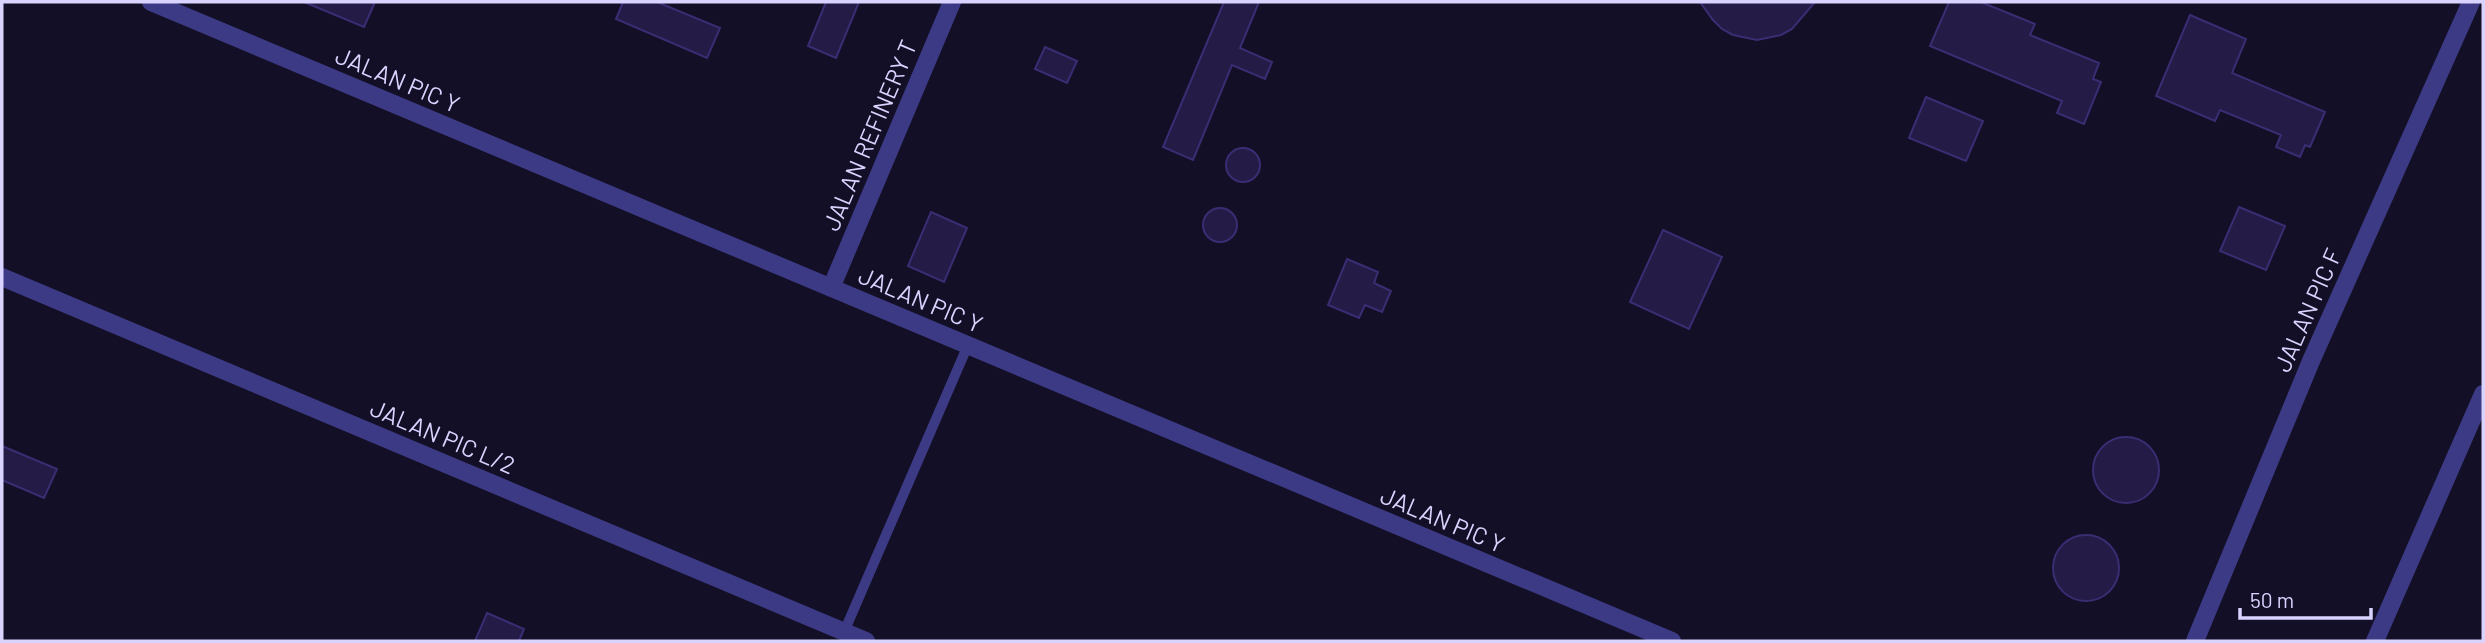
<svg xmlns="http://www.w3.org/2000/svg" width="2485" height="643" viewBox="0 0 2485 643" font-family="Barlow,sans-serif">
	<rect width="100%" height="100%" fill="#130f26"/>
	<path fill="#241b47" stroke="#3b2d73" stroke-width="2" d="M 304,2 L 375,2 L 364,27 Z
		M 623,2 L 657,2 L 720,28 L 707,58 L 616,19 Z
		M 826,2 L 859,2 L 836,58 L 808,46 Z
		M 1224,2 L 1259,2 L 1240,48 L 1272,62 L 1265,79 L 1232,65 L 1193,160 L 1163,147 Z
		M 1700,2 L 1815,2 L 1792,29 L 1781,35 L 1757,40 L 1733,35 L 1722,29 L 1713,20 Z
		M 1949,2 L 1981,2 L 2035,24 L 2030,35 L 2099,63 L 2093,79 L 2101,82 L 2084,124 L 2057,113 L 2062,101 L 1930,46 Z
		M 2190,15 L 2246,39 L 2232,73 L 2325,112 L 2310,147 L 2305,145 L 2300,157 L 2276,147 L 2281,135 L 2220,110 L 2215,121 L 2156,96 Z
		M 1045,47 L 1077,61 L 1067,83 L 1035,69 Z
		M 1926,97 L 1983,121 L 1966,161 L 1909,138 Z
		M1226 165a17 17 0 1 1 34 0a17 17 0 1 1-34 0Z
		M 2239,207 L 2285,226 L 2266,270 L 2220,251 Z
		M1203 225a17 17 0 1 1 34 0a17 17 0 1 1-34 0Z
		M 931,212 L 967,228 L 944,282 L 908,266 Z
		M 1663,230 L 1722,257 L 1689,329 L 1630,302 Z
		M 1347,259 L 1378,272 L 1374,283 L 1391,291 L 1382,312 L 1365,305 L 1359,318 L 1328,305 Z
		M2093 470a33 33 0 1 1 66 0a33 33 0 1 1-66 0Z
		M 2,446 L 57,469 L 44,498 L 2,480 Z
		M2053 568a33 33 0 1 1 66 0a33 33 0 1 1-66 0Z
		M 487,613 L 524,629 L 519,641 L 475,641 Z"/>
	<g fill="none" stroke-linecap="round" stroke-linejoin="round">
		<path stroke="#3d3a85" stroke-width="10" d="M 844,632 L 968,345"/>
		<path stroke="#3d3a85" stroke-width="18" d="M 151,2 L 1672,641
			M 2,277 L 866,641
			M 831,288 L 952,2
			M 2195,641 L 2311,361 L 2471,2
			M 2375,641 L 2483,394"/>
	</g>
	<g text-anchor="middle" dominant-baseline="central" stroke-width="5" stroke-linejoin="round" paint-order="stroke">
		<g font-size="24" fill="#d9d4ff" stroke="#130f26">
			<text transform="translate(398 79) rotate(23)">JALAN PIC Y</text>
			<text transform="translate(869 135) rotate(-67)">JALAN REFINERY T</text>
			<text transform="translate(921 299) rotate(23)">JALAN PIC Y</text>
			<text transform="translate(2307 310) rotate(-66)">JALAN PIC F</text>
			<text transform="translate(443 436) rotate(23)">JALAN PIC L/2</text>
			<text transform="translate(1443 519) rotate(23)">JALAN PIC Y</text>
		</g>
	</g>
	<rect width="2485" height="643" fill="none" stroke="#d9d4ff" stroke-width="7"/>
	<path d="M2240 608v10h131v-10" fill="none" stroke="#d9d4ff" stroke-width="3.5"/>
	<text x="2250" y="608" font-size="21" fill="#d9d4ff" stroke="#130f26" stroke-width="5" paint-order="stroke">50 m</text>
</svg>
